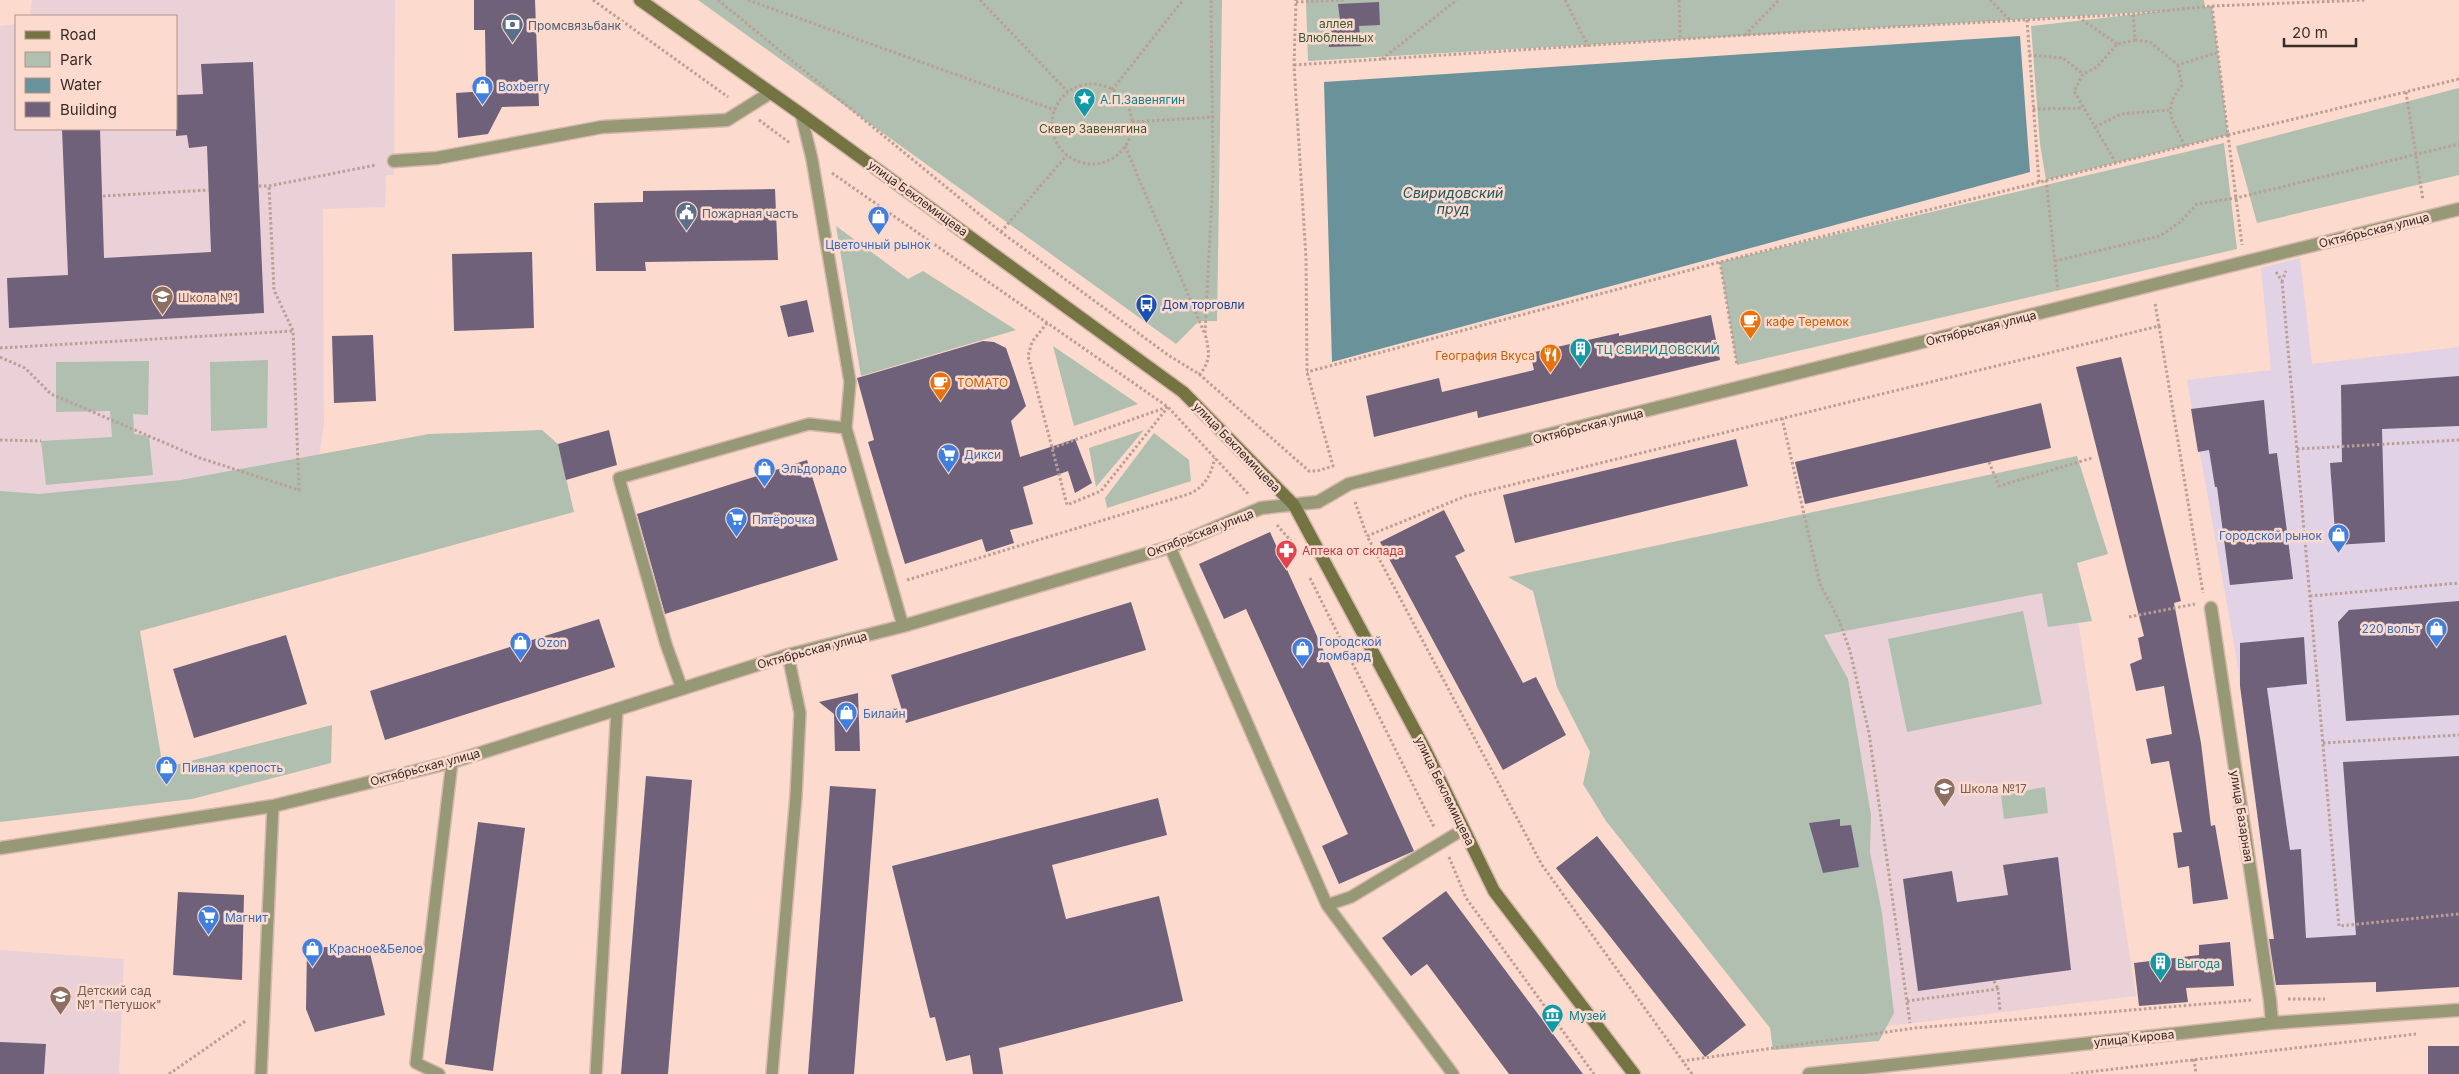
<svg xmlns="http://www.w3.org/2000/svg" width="2459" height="1074" viewBox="0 0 2459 1074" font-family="Inter,sans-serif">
	<rect width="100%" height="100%" fill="#fcdacd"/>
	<path fill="#e1d2e5" d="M 2300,258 L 2312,364 L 2459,347 L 2459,970 L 2279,981 L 2236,655 L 2187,380 L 2271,370 L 2261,268 Z"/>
	<path fill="#ead1d8" d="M 32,0 L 395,0 L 394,175 L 386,175 L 385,207 L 323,209 L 324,424 L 314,488 L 0,528 L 0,26 L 16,24 L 16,129 L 176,129 L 176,16 L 30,16 Z
		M 2071,575 L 2136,996 L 1872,1028 L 1714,641 Z
		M 0,950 L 124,959 L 119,1074 L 0,1074 Z"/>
	<path fill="#b0bfaf" d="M 698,0 L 1222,0 L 1217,321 L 1199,321 L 1176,344 Z
		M 1306,0 L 2204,0 L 2205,7 L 2212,6 L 2228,135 L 2046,180 L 2040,144 L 2031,26 L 2164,11 L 1308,61 Z
		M 2459,88 L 2459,175 L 2257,223 L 2236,146 Z
		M 2224,143 L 2237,249 L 1737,365 L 1720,262 Z
		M 836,226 L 908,279 L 923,271 L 1016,330 L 861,376 Z
		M 1053,346 L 1138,404 L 1074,426 Z
		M 268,360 L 267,428 L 211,431 L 210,362 Z
		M 149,361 L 148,415 L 133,414 L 134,434 L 149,436 L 153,475 L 46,485 L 41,441 L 112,437 L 110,411 L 56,412 L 56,362 Z
		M 542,430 L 558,444 L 574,512 L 140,631 L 163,768 L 332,725 L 331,763 L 192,799 L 0,822 L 0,491 L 39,494 L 181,480 L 429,434 Z
		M 1144,430 L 1096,487 L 1089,448 Z
		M 1154,433 L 1189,460 L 1191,481 L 1107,508 L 1105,498 Z
		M 2077,456 L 2108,554 L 2077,563 L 2092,621 L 2048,627 L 2042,593 L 1824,635 L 1848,679 L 1871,815 L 1870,852 L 1882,913 L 1894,1013 L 1879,1041 L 1773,1050 L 1770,1028 L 1606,821 L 1583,784 L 1590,752 L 1557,687 L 1533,591 L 1508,577 Z
		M 2023,611 L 2042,704 L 1907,732 L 1888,639 Z
		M 2045,787 L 2048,813 L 2004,819 L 2001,795 Z"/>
	<path fill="#69929a" d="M 2020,36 L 2030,172 L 1332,362 L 1324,82 Z"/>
	<path fill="#6f617a" d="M 474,0 L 535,0 L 539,106 L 502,107 L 488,134 L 458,138 L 456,93 L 486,91 L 485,30 L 474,30 Z
		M 1379,2 L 1380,25 L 1359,26 L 1361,46 L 1329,47 L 1327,21 L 1340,21 L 1338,4 Z
		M 253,62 L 264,313 L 9,328 L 7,278 L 68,275 L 62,129 L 100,129 L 104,258 L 211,252 L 207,146 L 189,148 L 187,135 L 176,136 L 176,95 L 203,94 L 201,64 Z
		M 775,189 L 778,260 L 645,262 L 646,271 L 596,271 L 594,203 L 643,202 L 643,191 Z
		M 532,252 L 534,328 L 454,331 L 452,254 Z
		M 807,300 L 814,332 L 788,337 L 780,306 Z
		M 1711,315 L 1720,360 L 1478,418 L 1477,411 L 1374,437 L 1366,396 L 1439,378 L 1442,392 L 1534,370 L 1530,353 L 1619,333 L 1619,336 Z
		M 373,335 L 376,401 L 334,403 L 332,336 Z
		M 983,341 L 994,342 L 1006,348 L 1026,406 L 1011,421 L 1020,457 L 1075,439 L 1092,483 L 1075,493 L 1068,471 L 1023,487 L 1033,524 L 1010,530 L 1014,543 L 986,552 L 982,539 L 905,564 L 868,442 L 874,440 L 857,378 Z
		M 2121,357 L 2181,601 L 2174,603 L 2201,743 L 2211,826 L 2215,825 L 2228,899 L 2193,904 L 2189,866 L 2178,868 L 2173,833 L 2182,832 L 2169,761 L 2151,764 L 2146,739 L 2172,734 L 2164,686 L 2136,691 L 2130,664 L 2142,659 L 2138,638 L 2144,636 L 2076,367 Z
		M 2459,376 L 2459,426 L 2382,429 L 2385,542 L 2336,545 L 2330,463 L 2342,462 L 2341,385 Z
		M 2264,400 L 2269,454 L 2277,453 L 2293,579 L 2230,585 L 2217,487 L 2215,487 L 2209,450 L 2198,452 L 2191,409 Z
		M 2041,403 L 2051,448 L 1805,504 L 1795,462 Z
		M 609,430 L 617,465 L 566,480 L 558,444 Z
		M 1736,439 L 1748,486 L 1515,543 L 1503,495 Z
		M 807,460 L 838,560 L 665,614 L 637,514 Z
		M 1444,510 L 1465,551 L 1455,556 L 1523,683 L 1536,677 L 1566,735 L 1503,770 L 1380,542 Z
		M 1270,532 L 1414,851 L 1339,884 L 1322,846 L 1348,834 L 1246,609 L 1224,619 L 1199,564 Z
		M 2459,601 L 2459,715 L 2346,721 L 2338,622 L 2349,610 Z
		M 1131,602 L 1146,650 L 906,723 L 891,675 Z
		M 599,619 L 615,667 L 385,740 L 370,691 Z
		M 286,635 L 307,704 L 194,738 L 173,669 Z
		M 2304,637 L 2307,684 L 2267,688 L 2290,850 L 2301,849 L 2306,938 L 2356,935 L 2343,762 L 2459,756 L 2459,987 L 2376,992 L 2376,982 L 2276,985 L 2269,939 L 2274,939 L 2240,686 L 2240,643 Z
		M 858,693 L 860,751 L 835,751 L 834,714 L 819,702 Z
		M 646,776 L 692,780 L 668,1074 L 621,1074 Z
		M 830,786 L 876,789 L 854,1074 L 808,1074 Z
		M 1158,798 L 1167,835 L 1052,865 L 1066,919 L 1159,896 L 1183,1001 L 999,1048 L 1003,1074 L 973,1074 L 970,1055 L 946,1061 L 935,1017 L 930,1018 L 892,866 Z
		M 1840,819 L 1840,826 L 1851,825 L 1859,867 L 1823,873 L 1809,823 Z
		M 478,822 L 525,828 L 493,1071 L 445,1064 Z
		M 1597,836 L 1746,1025 L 1705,1057 L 1556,868 Z
		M 2058,857 L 2071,970 L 1918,991 L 1903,879 L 1952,871 L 1957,902 L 2008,895 L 2003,865 Z
		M 1446,891 L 1553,1034 L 1583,1074 L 1509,1074 L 1427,964 L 1411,976 L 1382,938 Z
		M 178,892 L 244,895 L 242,980 L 173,975 Z
		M 2230,942 L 2234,986 L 2186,988 L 2188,1002 L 2139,1006 L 2134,963 L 2199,955 L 2199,945 Z
		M 368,945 L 385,1015 L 315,1032 L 306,1009 L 307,948 Z
		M 0,1042 L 46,1044 L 44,1074 L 0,1074 Z
		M 2428,1046 L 2459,1046 L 2459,1074 L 2428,1074 Z"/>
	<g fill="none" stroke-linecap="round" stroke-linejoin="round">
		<defs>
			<path id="service" d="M 801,114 L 812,159 L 850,382 L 846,428 L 903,626
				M 1170,547 L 1327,905 L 1351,897 L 1464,829
				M 682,689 L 666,644 L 619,478 L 809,424 L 846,428
				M 1327,905 L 1453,1074
				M 261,1074 L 273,806
				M 439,1074 L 416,1063 L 452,762
				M 596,1074 L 617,709
				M 772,1074 L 796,796 L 800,713 L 788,655"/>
			<path id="minor" d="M 394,161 L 437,158 L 602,127 L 727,120 L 770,93
				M 2211,608 L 2270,1000 L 2272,1023
				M 0,848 L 273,806 L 452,762 L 788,655 L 903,626 L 1170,547 L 1261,508 L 1318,502 L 1349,484 L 2459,209
				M 1809,1074 L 2272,1023 L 2459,1010"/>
			<path id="secondary" d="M 640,0 L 801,114 L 1183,392 L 1294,505 L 1426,751 L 1494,891 L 1634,1074"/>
		</defs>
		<use href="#service" stroke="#d5b7ac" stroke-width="14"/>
		<use href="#minor" stroke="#d5b7ac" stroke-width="15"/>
		<use href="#secondary" stroke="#d5b7ac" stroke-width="15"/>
		<path stroke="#ba9f95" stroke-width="3" stroke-dasharray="2.5 2.5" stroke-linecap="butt" d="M 593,0 L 728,97
			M 718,0 L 1001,232 L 1168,355 L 1199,374 L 1309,471 L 1317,471 L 1333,466 L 1307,372 L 1306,258 L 1294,65 L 1296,0
			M 748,0 L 1055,110
			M 980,0 L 1068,92
			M 1565,0 L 1588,46
			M 1679,0 L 1680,39
			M 1990,0 L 2010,20
			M 1296,2 L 1344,0
			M 2212,6 L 2366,0
			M 2078,17 L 2117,44
			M 2027,20 L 2039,182
			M 1745,35 L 1779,0
			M 2135,40 L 2150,42 L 2178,65 L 2216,53
			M 2029,55 L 2063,58 L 2083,74
			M 1382,59 L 1457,0
			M 1294,65 L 1745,35 L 2133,14 L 2212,6 L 2228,135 L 1720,262 L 1307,372
			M 2178,65 L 2182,85 C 2161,112 2173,119 2185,146
			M1052 124a40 40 0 1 1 80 0a40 40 0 1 1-80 0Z
			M 1112,90 L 1183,0
			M 2406,92 L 2423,200
			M 2033,109 L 2083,108
			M 759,120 L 790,143
			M 1132,122 L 1214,117
			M 2095,127 L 2121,114 L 2169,110
			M 2228,135 L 2242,245
			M 2228,135 L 2459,79
			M 1125,146 L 1204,332
			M 2116,163 L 2074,91 L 2083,74 L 2097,67 L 2117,44 L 2135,40 L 2133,14
			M 832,173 L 1168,407 L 1249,495
			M 2046,180 L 2058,290
			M 259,186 L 269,186 L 376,165
			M 103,196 L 209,190
			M 1001,232 L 1067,155
			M 2055,261 L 2160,236 L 2180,222 L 2197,204 L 2236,198 L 2459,144
			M 1720,262 L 1737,365
			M 2276,272 L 2282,281 L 2286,271
			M 2282,281 L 2339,926 L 2459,914
			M 1047,323 L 1032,342 L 1028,356 L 1067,505 L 1101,491 L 1168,407
			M 2159,326 L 2203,593
			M 0,348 L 293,331
			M 0,357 L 25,368 L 51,394 L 200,458 L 299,490 L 293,331 L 274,290 L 269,186
			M 1199,375 C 1212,360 1209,351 1205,333 L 1213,177 L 1211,0
			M 1782,418 L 1820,584 L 1839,620 L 1850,651 L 1869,733 L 1910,1023
			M 0,440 L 41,441
			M 1052,448 L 1167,407
			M 2297,449 L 2459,440
			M 1989,462 L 1999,486 L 2092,458
			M 1355,502 L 1367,536
			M 1277,525 L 1291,541
			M 1310,578 L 1434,827
			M 907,580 L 1189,494 C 1206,486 1210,476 1215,458
			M 2310,596 L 2459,583
			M 2129,617 L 2195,604
			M 2323,743 L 2459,735
			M 1449,857 L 1466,898 L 1594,1074
			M 1994,981 L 1998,989
			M 2288,999 L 2325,999
			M 1907,1001 L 1998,989 L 2000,1011
			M 2194,1059 L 2196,1074
			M 1682,1061 L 1915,1028 L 2252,1000
			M 169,1074 L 247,1020
			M 1692,1074 L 1542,865 L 1367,536 L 1466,496 L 2159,326 L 2155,303
			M 2071,1074 L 2416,1034"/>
		<use href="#service" stroke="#979876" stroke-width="11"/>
		<use href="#minor" stroke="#979876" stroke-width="12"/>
		<use href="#secondary" stroke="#737441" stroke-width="12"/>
	</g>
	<defs>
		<symbol id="bank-pin" viewBox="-11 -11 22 30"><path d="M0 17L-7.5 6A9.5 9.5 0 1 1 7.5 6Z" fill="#5c6f8a" stroke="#fcdacd"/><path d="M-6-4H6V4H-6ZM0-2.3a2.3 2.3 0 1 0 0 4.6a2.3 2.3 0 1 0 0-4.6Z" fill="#fff"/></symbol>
		<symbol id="shop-pin" viewBox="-11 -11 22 30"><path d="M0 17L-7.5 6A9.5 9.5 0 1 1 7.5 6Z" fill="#3f7fe0" stroke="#fcdacd"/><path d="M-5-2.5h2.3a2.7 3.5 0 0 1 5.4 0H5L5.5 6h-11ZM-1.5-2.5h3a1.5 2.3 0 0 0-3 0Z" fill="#fff"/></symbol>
		<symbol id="sight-pin" viewBox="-11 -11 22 30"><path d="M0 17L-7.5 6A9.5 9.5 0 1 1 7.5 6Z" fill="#0f9aa8" stroke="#fcdacd"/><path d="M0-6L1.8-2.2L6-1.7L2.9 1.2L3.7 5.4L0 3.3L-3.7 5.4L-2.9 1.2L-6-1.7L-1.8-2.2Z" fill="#fff"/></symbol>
		<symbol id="civic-pin" viewBox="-11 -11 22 30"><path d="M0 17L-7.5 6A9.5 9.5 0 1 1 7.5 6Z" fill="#5c6f8a" stroke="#fcdacd"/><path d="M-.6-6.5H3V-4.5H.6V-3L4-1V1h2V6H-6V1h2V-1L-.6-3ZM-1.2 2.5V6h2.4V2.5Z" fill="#fff"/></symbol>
		<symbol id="school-pin" viewBox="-11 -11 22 30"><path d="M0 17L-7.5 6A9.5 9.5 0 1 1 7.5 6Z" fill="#8d6e63" stroke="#fcdacd"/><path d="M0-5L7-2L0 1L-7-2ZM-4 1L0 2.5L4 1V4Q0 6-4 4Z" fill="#fff"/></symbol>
		<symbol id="bus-pin" viewBox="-11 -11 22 30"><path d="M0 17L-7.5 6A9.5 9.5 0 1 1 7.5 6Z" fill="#1a4fb4" stroke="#fcdacd"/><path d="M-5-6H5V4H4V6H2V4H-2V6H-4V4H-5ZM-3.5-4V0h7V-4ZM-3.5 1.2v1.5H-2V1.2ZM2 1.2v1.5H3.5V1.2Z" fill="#fff"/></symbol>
		<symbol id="cafe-pin" viewBox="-11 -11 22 30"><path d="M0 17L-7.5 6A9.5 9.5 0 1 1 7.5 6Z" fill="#e8710a" stroke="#fcdacd"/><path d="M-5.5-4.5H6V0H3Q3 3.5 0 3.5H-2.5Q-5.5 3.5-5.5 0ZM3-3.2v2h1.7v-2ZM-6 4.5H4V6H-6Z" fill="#fff"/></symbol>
		<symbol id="building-pin" viewBox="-11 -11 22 30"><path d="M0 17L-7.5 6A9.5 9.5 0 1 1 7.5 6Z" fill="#0f9aa8" stroke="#fcdacd"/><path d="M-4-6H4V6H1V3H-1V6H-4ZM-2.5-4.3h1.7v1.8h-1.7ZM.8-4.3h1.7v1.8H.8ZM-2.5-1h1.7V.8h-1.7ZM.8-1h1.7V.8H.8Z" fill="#fff"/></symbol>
		<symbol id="restaurant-pin" viewBox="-11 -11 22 30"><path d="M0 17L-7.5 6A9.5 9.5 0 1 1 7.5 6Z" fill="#e8710a" stroke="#fcdacd"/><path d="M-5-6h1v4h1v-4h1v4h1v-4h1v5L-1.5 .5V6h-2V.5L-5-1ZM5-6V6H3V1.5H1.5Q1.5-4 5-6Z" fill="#fff"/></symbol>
		<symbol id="supermarket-pin" viewBox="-11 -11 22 30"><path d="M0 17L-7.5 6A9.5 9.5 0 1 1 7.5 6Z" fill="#3f7fe0" stroke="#fcdacd"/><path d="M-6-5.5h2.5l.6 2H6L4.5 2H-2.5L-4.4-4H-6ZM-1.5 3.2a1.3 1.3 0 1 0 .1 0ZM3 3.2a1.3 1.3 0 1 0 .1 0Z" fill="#fff"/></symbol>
		<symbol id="pharmacy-pin" viewBox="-11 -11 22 30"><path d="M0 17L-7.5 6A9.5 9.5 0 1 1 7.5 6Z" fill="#e0444e" stroke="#fcdacd"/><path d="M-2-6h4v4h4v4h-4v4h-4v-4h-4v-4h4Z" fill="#fff"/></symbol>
		<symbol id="museum-pin" viewBox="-11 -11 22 30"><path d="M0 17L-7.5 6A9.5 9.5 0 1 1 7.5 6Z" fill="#0f9aa8" stroke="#fcdacd"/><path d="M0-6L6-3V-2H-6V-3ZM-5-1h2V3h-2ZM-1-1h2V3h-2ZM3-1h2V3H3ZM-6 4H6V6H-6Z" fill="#fff"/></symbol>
	</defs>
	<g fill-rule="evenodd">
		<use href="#bank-pin" x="500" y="12" width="25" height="34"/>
		<use href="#shop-pin" x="470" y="74" width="25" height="34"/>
		<use href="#sight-pin" x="1072" y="86" width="25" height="34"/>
		<use href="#civic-pin" x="674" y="200" width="25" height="34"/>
		<use href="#shop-pin" x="866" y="204" width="25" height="34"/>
		<use href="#school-pin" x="150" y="284" width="25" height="34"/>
		<use href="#bus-pin" x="1134" y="292" width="25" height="34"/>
		<use href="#cafe-pin" x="1738" y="308" width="25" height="34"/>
		<use href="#building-pin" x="1568" y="336" width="25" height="34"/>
		<use href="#restaurant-pin" x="1538" y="342" width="25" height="34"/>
		<use href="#cafe-pin" x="928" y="370" width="25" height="34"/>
		<use href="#supermarket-pin" x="936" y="442" width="25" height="34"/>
		<use href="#shop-pin" x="752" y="456" width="25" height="34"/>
		<use href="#supermarket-pin" x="724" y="506" width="25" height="34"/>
		<use href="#shop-pin" x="2326" y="522" width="25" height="34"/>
		<use href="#pharmacy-pin" x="1274" y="538" width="25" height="34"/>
		<use href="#shop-pin" x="2424" y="616" width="25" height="34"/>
		<use href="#shop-pin" x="508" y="630" width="25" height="34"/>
		<use href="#shop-pin" x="1290" y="636" width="25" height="34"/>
		<use href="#shop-pin" x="834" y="700" width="25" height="34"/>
		<use href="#shop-pin" x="154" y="754" width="25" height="34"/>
		<use href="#school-pin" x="1932" y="776" width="25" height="34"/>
		<use href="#supermarket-pin" x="196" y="904" width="25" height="34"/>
		<use href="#shop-pin" x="300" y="936" width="25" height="34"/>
		<use href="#building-pin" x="2148" y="950" width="25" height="34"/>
		<use href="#school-pin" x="48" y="984" width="25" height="34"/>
		<use href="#museum-pin" x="1540" y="1002" width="25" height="34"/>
	</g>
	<g text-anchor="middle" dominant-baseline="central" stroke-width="5" stroke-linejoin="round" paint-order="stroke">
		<g font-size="12" fill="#345932" stroke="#fcdacd">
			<text x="1336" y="23">аллея<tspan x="1336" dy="14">Влюбленных</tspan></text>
			<text x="1093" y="128">Сквер Завенягина</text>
		</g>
		<g font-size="12" fill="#4e5e75" stroke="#fcdacd" text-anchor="start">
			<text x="528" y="25">Промсвязьбанк</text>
			<text x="702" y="213">Пожарная часть</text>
		</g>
		<g font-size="12" fill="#366cbe" stroke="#fcdacd" text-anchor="start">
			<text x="498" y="86">Boxberry</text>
			<text x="878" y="244" text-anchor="middle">Цветочный рынок</text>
			<text x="964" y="454">Дикси</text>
			<text x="781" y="468">Эльдорадо</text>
			<text x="752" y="519">Пятёрочка</text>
			<text x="2322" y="535" text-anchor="end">Городской рынок</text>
			<text x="2420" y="628" text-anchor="end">220 вольт</text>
			<text x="1319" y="641">Городской<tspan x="1319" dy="14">ломбард</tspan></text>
			<text x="537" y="642">Ozon</text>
			<text x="863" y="713">Билайн</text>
			<text x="182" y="767">Пивная крепость</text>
			<text x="225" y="917">Магнит</text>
			<text x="329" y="948">Красное&amp;Белое</text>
		</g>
		<g font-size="12" fill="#0d838f" stroke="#fcdacd" text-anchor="start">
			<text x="1100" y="99">А.П.Завенягин</text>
			<text x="1596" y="349">ТЦ СВИРИДОВСКИЙ</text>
			<text x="2177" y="963">Выгода</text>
			<text x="1569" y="1015">Музей</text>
		</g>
		<g font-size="12" fill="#392c27" stroke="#fcdacd">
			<text transform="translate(918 198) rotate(36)">улица Беклемищева</text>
			<text transform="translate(2374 230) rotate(-14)">Октябрьская улица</text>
			<text transform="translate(1981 328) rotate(-14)">Октябрьская улица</text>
			<text transform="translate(1588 426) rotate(-14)">Октябрьская улица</text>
			<text transform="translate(1237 447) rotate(46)">улица Беклемищева</text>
			<text transform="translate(1200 533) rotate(-21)">Октябрьская улица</text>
			<text transform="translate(812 650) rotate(-15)">Октябрьская улица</text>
			<text transform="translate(425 767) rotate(-15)">Октябрьская улица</text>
			<text transform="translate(1445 791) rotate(64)">улица Беклемищева</text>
			<text transform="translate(2242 816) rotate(81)">улица Базарная</text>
			<text transform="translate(2134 1038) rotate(-6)">улица Кирова</text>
		</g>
		<g font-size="12" fill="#785e54" stroke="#fcdacd" text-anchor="start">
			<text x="178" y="297">Школа №1</text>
			<text x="1960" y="788">Школа №17</text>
			<text x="77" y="990">Детский сад<tspan x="77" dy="14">№1 "Петушок"</tspan></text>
		</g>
		<g font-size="12" fill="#164399" stroke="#fcdacd" text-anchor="start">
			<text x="1162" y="304">Дом торговли</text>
		</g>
		<g font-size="12" fill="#c56008" stroke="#fcdacd" text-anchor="start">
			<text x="1766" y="321">кафе Теремок</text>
			<text x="1535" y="355" text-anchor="end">География Вкуса</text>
			<text x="957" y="382">ТОМАТО</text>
		</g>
		<g font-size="12" fill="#be3a42" stroke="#fcdacd" text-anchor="start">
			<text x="1302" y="550">Аптека от склада</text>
		</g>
		<g font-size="14" font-style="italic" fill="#1c5660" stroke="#fcdacd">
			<text x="1453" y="192">Свиридовский<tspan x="1453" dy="16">пруд</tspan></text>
		</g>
	</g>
	<rect x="15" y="15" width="162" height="115" fill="#fcdacd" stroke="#ae948b"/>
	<rect x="25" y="31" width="25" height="8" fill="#737441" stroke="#ae948b"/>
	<text x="60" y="40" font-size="15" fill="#392c27">Road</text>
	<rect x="25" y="52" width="25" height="15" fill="#b0bfaf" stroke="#ae948b"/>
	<text x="60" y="65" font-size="15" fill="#392c27">Park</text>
	<rect x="25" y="78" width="25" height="15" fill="#69929a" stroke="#ae948b"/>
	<text x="60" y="90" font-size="15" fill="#392c27">Water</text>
	<rect x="25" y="102" width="25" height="15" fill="#6f617a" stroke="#ae948b"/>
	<text x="60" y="115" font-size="15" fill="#392c27">Building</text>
	<path d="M2284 38v8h72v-8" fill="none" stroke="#392c27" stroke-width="2.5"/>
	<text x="2292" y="38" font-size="15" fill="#392c27" stroke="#fcdacd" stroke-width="4" paint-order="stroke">20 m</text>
</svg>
